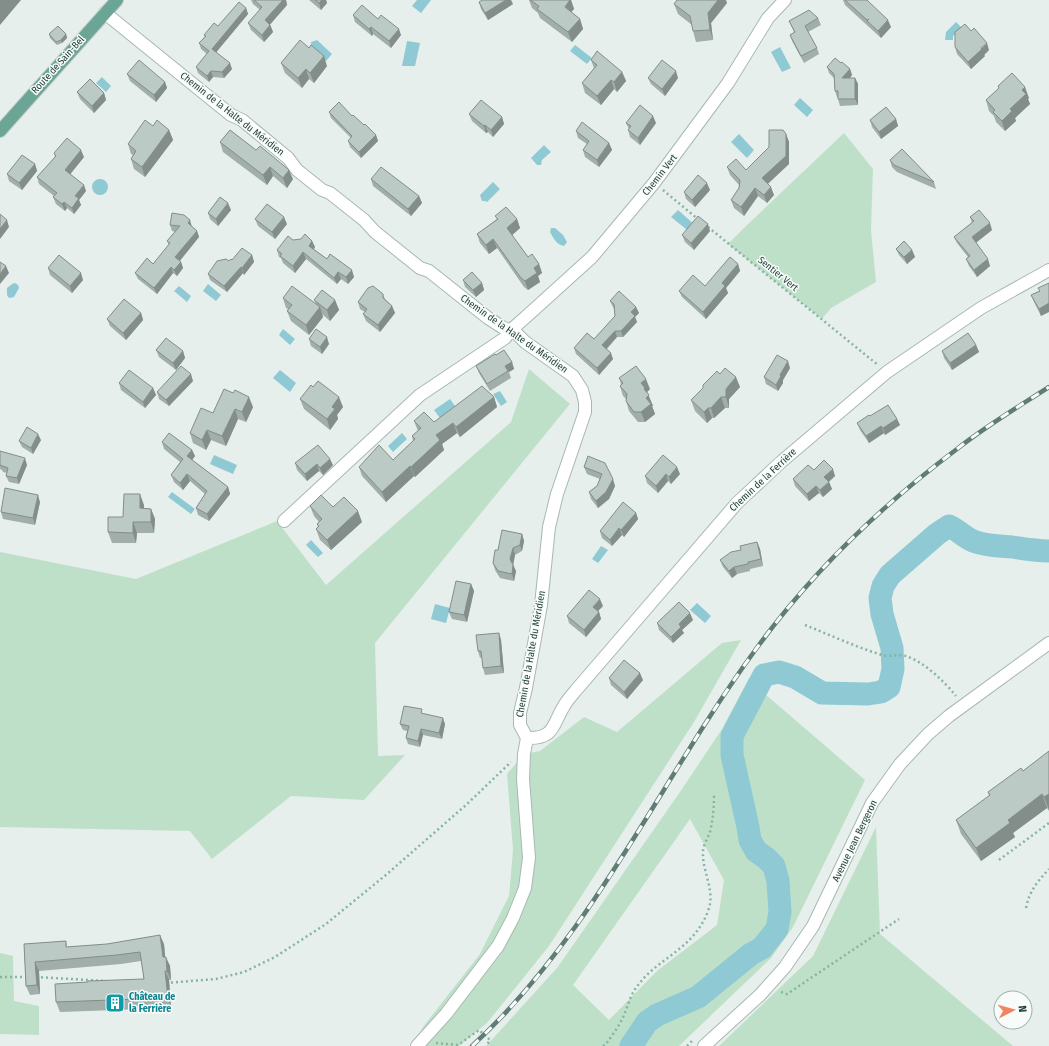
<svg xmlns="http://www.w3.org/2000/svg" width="1049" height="1046" viewBox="0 0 1049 1046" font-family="'Fira Sans Condensed',sans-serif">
	<rect width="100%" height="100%" fill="#e6efeb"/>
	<path fill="#bfe0c8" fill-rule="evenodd" d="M 844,133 L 873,169 L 871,230 L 876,282 L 831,308 L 822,319 L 728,244 L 745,227 Z
		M 529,369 L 570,404 L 375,643 L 378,756 L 405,755 L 364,800 L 291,796 L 212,859 L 190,831 L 0,827 L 0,552 L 136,579 L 277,521 L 326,585 L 511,422 Z
		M 741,640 L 694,722 L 549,946 L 487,1023 L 459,1046 L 413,1046 L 423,1027 L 480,954 L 509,896 L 513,850 L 507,774 L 524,754 L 540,751 L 584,717 L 617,732 L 722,643 Z
		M 749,678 L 765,694 L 865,780 L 793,927 L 771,958 L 679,1046 L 486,1046 L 557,968 L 680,792 L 722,729 ZM 690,819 L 724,880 L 717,925 L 657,971 L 609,1020 L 573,985 Z
		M 876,827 L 880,934 L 1013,1046 L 719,1046 L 813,956 Z
		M 0,953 L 13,956 L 14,1001 L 39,1006 L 39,1035 L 0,1034 Z"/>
	<path fill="#8ec9d4" d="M 417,0 L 431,0 L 421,13 L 412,6 Z
		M 956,22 L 962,28 L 953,36 L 953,40 L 945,40 L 946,32 Z
		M 317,40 L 332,54 L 326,61 L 311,47 L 311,42 Z
		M 407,41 L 420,43 L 415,66 L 402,66 Z
		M 575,45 L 592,58 L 587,64 L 570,51 Z
		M 780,47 L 791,68 L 782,72 L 771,52 Z
		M 102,77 L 111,86 L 106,92 L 96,83 Z
		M 800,98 L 813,110 L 807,117 L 794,105 Z
		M 739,134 L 754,150 L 747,158 L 731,142 Z
		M 544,145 L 551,152 L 542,160 L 541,165 L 537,165 L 531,158 Z
		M92 187a8 8 0 1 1 16 0a8 8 0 1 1-16 0Z
		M 493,182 L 500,189 L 487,202 L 485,201 L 482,201 L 480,195 Z
		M 678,210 L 696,226 L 691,233 L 671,217 Z
		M 551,228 L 555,228 L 563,235 L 567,242 L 564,246 C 557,245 553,238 550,232 Z
		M 15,283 L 18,285 L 19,288 L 14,297 L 9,298 L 7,295 L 7,288 L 12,284 Z
		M 208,284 L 221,295 L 216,301 L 203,291 Z
		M 179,286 L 191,296 L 187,302 L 174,291 Z
		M 283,329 L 295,339 L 290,345 L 279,335 Z
		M 280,370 L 296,383 L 290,392 L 273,378 Z
		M 500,391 L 507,402 L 501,406 L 493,394 Z
		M 450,399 L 455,406 L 440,418 L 434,410 Z
		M 402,433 L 407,439 L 393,452 L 388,446 Z
		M 214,455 L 237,465 L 233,474 L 210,464 Z
		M 172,492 L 195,509 L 191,514 L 168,497 Z
		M 311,540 L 323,553 L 318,557 L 306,545 Z
		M 601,546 L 608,550 L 598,563 L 592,559 Z
		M 697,603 L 711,616 L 705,623 L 690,610 Z
		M 435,604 L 450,608 L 446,623 L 431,619 Z"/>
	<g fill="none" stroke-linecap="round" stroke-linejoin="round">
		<path stroke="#8ec9d4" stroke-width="23" d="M 631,1046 L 647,1022 L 657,1015 L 698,997 L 751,954 L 762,948 L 777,929 L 780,912 L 778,881 L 774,866 L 766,858 L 756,851 L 750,840 L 748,827 L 732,755 L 732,736 L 764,675 L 779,672 L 795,677 L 822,693 L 868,694 L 881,692 L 889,687 L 893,669 L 892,648 L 882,614 L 880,598 L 883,586 L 890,575 L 937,534 L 949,526 C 958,530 964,537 973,541 C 986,546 998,546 1012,547 C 1025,549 1036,551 1049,551"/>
		<defs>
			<path id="minor" d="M 105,13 L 231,115 L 242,120 L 288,158 L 297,170 L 322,190 L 330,193 L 364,220 L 375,232 L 420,268 L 429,271 L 488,318 L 502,327 L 517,334 L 525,342 L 573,376 L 582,390 L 585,402 L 585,412 L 557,494 L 549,527 L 541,605 L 526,688 L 520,713 L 520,725 L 527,738 L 524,754 L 523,779 L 529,858 L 525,888 L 513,918 L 498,946 L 446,1014 L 417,1046
				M 284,521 L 420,395 L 505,338 L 511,330 L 528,315 L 592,257 L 654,183 L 728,83 L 768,18 L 785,0
				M 527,738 C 555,739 552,725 564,706 C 567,700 573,694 577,689 L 737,503 L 781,462 L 887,372 L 981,308 L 1049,270
				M 704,1046 L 760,995 L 785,967 L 813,926 L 872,803 L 900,764 L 928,734 L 949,716 L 1049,643"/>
			<path id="major" d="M 0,131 L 117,0"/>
		</defs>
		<use href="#minor" stroke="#a8b8b2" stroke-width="14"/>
		<use href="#major" stroke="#c2cac8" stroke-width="14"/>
		<path stroke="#86b3a5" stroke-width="2.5" stroke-dasharray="2 3" stroke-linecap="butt" d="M 663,190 L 699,220
			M 708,227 L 878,365
			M 805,625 C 830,635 856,647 882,655 C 889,657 899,654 906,656 C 924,662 944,681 956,696
			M 999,860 L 1049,823
			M 1026,908 C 1029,891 1038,881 1049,869
			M 0,977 L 29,977
			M 36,977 L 107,981
			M 166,983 L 216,979 L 244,972 L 275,957 L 326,924 L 387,874 L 466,805 L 511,762
			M 781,992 L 787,994 L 899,919
			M 436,1043 L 458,1045 L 479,1030 L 490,1040 L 486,1046
			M 603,1046 L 606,1044 C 611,1037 617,1029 621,1021 C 627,1011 629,997 636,988 C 657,957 693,951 708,911 C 716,891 702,872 703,852 C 703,845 708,838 710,832 C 713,819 714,808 714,795
			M 687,1046 L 692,1041"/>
		<use href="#minor" stroke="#fff" stroke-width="12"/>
		<use href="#major" stroke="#6aa596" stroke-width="12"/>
		<defs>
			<path id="rail" d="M 472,1046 C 593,935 660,780 756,649 C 812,572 881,506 957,449 C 986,426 1018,407 1049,387"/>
		</defs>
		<use href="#rail" stroke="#5f7d75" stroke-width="4.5"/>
		<use href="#rail" stroke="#f7fbf9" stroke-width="3" stroke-dasharray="9" stroke-linecap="butt"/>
	</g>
	<path fill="#a1aea9" d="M 251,0 L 286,0 L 287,5 L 270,24 L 273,32 L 264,42 L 251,30 L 248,23 L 260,10 L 253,4 Z
		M 309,0 L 326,0 L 327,3 L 321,10 Z
		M 529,0 L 571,0 L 574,9 L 571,12 L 580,19 L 583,29 L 572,42 L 540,18 L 538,13 L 532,8 Z
		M 843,0 L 867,0 L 891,27 L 881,38 L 845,5 Z
		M 479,2 L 513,4 L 488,20 L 481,9 Z
		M 727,3 L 711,23 L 713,40 L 696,42 L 693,31 L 692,25 L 678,14 L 674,4 Z
		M 246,8 L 248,14 L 216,52 L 232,69 L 224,78 L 213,77 L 209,82 L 198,73 L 196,67 L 207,54 L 201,49 L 199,43 L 205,36 L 204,35 Z
		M 353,15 L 378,19 L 401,35 L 391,48 L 373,34 L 372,36 L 355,22 Z
		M 818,18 L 821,25 L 808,32 L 817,48 L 819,54 L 804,63 L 792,41 L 790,35 L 794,32 L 789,21 Z
		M 49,34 L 66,34 L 67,38 L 62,43 L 57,45 L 50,38 Z
		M 955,47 L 989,50 L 984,55 L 985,56 L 971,69 L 957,54 Z
		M 591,60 L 622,72 L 626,81 L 617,92 L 614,89 L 601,105 L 585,93 L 582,83 L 594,68 Z
		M 281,63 L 327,66 L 314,83 L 309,79 L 302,88 L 285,73 Z
		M 841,63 L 850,69 L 852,75 L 850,78 L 855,78 L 858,84 L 858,105 L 840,106 L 838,99 L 838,97 L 837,97 L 835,91 L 834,78 L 829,73 L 827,67 Z
		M 127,74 L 165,82 L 167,88 L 156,102 L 130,81 Z
		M 648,78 L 678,78 L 665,96 L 651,84 Z
		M 998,86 L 1029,98 L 1028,99 L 1030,104 L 1015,118 L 1016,121 L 1005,131 L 996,122 L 994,116 L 989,111 L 986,100 L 999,89 Z
		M 77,92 L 104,93 L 106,100 L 94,113 L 80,99 Z
		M 329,112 L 352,116 L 376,135 L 378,141 L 361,158 L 350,147 L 348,141 L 351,138 L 331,118 Z
		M 469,114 L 502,117 L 504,124 L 493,137 L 488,132 L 486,133 L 472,121 Z
		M 896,119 L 898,126 L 881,139 L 872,127 L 870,120 Z
		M 626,123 L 656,123 L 640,145 L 630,137 L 628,130 L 629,129 Z
		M 153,126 L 169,130 L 173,140 L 145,177 L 134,169 L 131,159 L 133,155 L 131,154 L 128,144 Z
		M 230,130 L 293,179 L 287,188 L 273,176 L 267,185 L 223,152 L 220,142 Z
		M 576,131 L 609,143 L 612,150 L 599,167 L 585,157 L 583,150 L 587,144 L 578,138 Z
		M 786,134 L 789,142 L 789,164 L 768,184 L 774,195 L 767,203 L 758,196 L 744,216 L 734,208 L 731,200 L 739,188 L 739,185 L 730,175 L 727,167 L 746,170 Z
		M 54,153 L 84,157 L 70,174 L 86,191 L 79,200 L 81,205 L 74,214 L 67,208 L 65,211 L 56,204 L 53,197 L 54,196 L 39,184 L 37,177 L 55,157 Z
		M 890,160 L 934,182 L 936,189 L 897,172 L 892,167 Z
		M 35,164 L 37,171 L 22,190 L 9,181 L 7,174 Z
		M 371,179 L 419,196 L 422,203 L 411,216 L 373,186 Z
		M 710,190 L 695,207 L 686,199 L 684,192 Z
		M 231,210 L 218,226 L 210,219 L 208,213 Z
		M 495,216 L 517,219 L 520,228 L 512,235 L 528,257 L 539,264 L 542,273 L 538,276 L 540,282 L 528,290 L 524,287 L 497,248 L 489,254 L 480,243 L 477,234 L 497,219 Z
		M 970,217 L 992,230 L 976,243 L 990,266 L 977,277 L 969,266 L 966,259 L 968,257 L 957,243 L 954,237 L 972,223 Z
		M 255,219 L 287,224 L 275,239 L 258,226 Z
		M 170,225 L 192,227 L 197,231 L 199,237 L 180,261 L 181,262 L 183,268 L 177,276 L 173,273 L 157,294 L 138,279 L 135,273 L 153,264 L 169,245 L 167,241 L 175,232 L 172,231 Z
		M 710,231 L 694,250 L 685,242 L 682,235 Z
		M 293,240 L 312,241 L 315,247 L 314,249 L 327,259 L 354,277 L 348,284 L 341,279 L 337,284 L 306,259 L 295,273 L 283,263 L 281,258 L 279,257 L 277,250 Z
		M 896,249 L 912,250 L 915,257 L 907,264 L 899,255 Z
		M 252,255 L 254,262 L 244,275 L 243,273 L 227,292 L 210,280 L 208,274 L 229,261 Z
		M 738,264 L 740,271 L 726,288 L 728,293 L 706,319 L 682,297 L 679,291 L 705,286 Z
		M 48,268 L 83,280 L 72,293 L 50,275 Z
		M 463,280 L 482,283 L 484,290 L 476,297 L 465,287 Z
		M 1049,283 L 1041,316 L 1034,302 L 1031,295 L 1039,291 Z
		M 383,294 L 385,299 L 392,306 L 395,313 L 380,332 L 366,321 L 363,314 L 365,312 L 360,309 L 358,302 Z
		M 283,298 L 316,304 L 314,300 L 335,300 L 339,310 L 330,321 L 322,314 L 323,317 L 309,335 L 291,321 L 287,311 L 288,309 L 286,308 Z
		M 610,301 L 636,307 L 639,313 L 635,317 L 637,322 L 623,337 L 617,337 L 607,349 L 613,359 L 599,375 L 576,354 L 574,348 L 594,339 L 615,316 L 614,309 Z
		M 141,313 L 143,320 L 126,340 L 110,326 L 107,319 Z
		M 309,339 L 329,344 L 322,354 L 311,346 Z
		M 976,345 L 979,352 L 952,370 L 944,358 L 942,351 Z
		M 156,350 L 183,351 L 185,358 L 176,370 L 159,357 Z
		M 496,355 L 512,362 L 514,369 L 509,372 L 511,378 L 490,391 L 479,373 L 476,366 Z
		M 790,368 L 783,380 L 783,383 L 778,391 L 766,384 L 764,377 Z
		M 720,374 L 740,387 L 729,399 L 729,408 L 725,408 L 714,418 L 712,418 L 707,423 L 695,411 L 691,400 Z
		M 619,378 L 650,389 L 647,392 L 653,406 L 652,406 L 655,414 L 645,422 L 638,422 L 629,411 L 626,401 L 626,399 L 623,396 L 620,386 L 621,384 Z
		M 193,381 L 169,406 L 159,399 L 157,392 Z
		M 119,383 L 153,388 L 156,395 L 145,408 L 121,390 Z
		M 313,387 L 343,407 L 337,415 L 338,419 L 330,430 L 304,409 L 300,399 Z
		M 224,389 L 253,407 L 246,422 L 238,419 L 226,446 L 211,440 L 206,450 L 193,443 L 190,433 L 213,413 Z
		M 494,397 L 497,407 L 460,437 L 457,433 L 442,444 L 444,450 L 415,477 L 414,476 L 386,502 L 362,476 L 359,467 L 393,460 L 413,441 L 412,436 L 418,431 L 414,421 L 434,422 Z
		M 870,416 L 897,419 L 900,425 L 885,435 L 884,433 L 869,443 L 860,430 L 857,423 Z
		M 41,440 L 33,454 L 22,447 L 19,441 Z
		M 162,442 L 192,450 L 195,456 L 192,460 L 228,487 L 230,494 L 209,521 L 198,515 L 196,508 L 205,494 L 190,481 L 183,490 L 174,482 L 171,475 L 180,462 L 164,449 Z
		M 0,451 L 27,465 L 19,484 L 9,482 L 6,476 L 7,473 L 3,472 L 2,470 L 0,469 Z
		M 588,456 L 615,486 L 609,499 L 598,508 L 591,499 L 589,492 L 597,486 L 600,479 L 587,474 L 584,467 Z
		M 295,463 L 333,465 L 323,475 L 319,471 L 307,481 L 297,470 Z
		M 814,470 L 835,476 L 829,482 L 832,489 L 823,497 L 819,493 L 809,501 L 795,486 L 793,479 Z
		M 680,474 L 671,484 L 668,481 L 658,493 L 647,483 L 645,476 Z
		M 40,502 L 35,525 L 3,519 L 1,512 Z
		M 144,505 L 144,508 L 151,509 L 155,519 L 154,533 L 137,533 L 136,543 L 112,543 L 108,532 L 123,517 Z
		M 310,506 L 333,507 L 362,522 L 331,550 L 320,540 L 316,529 L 318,527 L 317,524 L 319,522 L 314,516 Z
		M 636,513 L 638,519 L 624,537 L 622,535 L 612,546 L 602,538 L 600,531 Z
		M 522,534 L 524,541 L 522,551 L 515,555 L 513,564 L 516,571 L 514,581 L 500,578 L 495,570 L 493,563 L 498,550 Z
		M 757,542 L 760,549 L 763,566 L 750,569 L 750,571 L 737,574 L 732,578 L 723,567 L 720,560 L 741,550 Z
		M 471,584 L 474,591 L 467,622 L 452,619 L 449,612 Z
		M 603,606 L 598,611 L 599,612 L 601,619 L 586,637 L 569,623 L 567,616 Z
		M 693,620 L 682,630 L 684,633 L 673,643 L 659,630 L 657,623 Z
		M 499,633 L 501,640 L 504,673 L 485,675 L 483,668 L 482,657 L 480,658 L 478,651 Z
		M 609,678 L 643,680 L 627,699 L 611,685 Z
		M 423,714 L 445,724 L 442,739 L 423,735 L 420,747 L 408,744 L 406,738 L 407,731 L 403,730 L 400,724 Z
		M 1049,751 L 1049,811 L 1047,808 L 1013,833 L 1015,837 L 981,861 L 961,834 L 956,820 L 989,796 L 988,792 L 1023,771 Z
		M 66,941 L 67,947 L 164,944 L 165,957 L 170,966 L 171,980 L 169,980 L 171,1008 L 60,1012 L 56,1002 L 144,979 L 141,961 L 121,964 L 39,971 L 40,994 L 30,995 L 26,986 L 24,944 Z"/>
	<path fill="#838d89" d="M 0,0 L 21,0 L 0,25 Z
		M 283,0 L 286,0 L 287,5 L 268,27 L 265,20 Z
		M 322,0 L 326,0 L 327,3 L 321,10 L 319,3 Z
		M 506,0 L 511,0 L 513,4 L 488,20 L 485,13 Z
		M 570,0 L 571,0 L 574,9 L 568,16 L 565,7 Z
		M 718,0 L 726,0 L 727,3 L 711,23 L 713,40 L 710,30 L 708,13 Z
		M 246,8 L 248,14 L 214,55 L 212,49 Z
		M 580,19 L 583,29 L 572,42 L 568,32 Z
		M 888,20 L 891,27 L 881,38 L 878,31 Z
		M 270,25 L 273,32 L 264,42 L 262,35 Z
		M 371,27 L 373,34 L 372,36 L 369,29 Z
		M 399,29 L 401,35 L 391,48 L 389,41 Z
		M 66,34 L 67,38 L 62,43 L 61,40 Z
		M 987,43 L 989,50 L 984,55 L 985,56 L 971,69 L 968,62 Z
		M 324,56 L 327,66 L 314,83 L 310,73 Z
		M 230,63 L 232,69 L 224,78 L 222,72 Z
		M 306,69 L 309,79 L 302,88 L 298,78 Z
		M 850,69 L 852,75 L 844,85 L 842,78 Z
		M 211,71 L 213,77 L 209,82 L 207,76 Z
		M 676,71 L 678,78 L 665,96 L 662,89 Z
		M 622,72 L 626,81 L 617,92 L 614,82 Z
		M 855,78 L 858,84 L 858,105 L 855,99 Z
		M 611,80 L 614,89 L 601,105 L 597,96 Z
		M 165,82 L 167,88 L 156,102 L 154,95 Z
		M 1025,87 L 1029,98 L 1028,99 L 1030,104 L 1015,118 L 1016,121 L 1005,131 L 1002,121 L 1010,109 L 1022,90 Z
		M 104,93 L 106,100 L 94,113 L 92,106 Z
		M 653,116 L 656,123 L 640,145 L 638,138 Z
		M 502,117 L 504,124 L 493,137 L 491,130 Z
		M 896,119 L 898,126 L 881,139 L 879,132 Z
		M 485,125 L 488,132 L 486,133 L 484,126 Z
		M 169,130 L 173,140 L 145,177 L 142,167 Z
		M 786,134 L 789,142 L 789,164 L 765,186 L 762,178 Z
		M 376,135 L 378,141 L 361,158 L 359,152 Z
		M 609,143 L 612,150 L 599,167 L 597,160 Z
		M 81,150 L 84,157 L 68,177 L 65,170 Z
		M 35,164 L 37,171 L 22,190 L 19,183 Z
		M 270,167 L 273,176 L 267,185 L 263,175 Z
		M 289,170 L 293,179 L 287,188 L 283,178 Z
		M 707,183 L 710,190 L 695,207 L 692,200 Z
		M 84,185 L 86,191 L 79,200 L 81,205 L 74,214 L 72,208 L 75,196 Z
		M 771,187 L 774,195 L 767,203 L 764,195 Z
		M 755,188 L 758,196 L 744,216 L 741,207 Z
		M 419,196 L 422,203 L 411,216 L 408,209 Z
		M 64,202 L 67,208 L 65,211 L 62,204 Z
		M 228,203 L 231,210 L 218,226 L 216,219 Z
		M 284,217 L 287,224 L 275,239 L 272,232 Z
		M 517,219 L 520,228 L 510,237 L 507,228 Z
		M 7,220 L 9,227 L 0,239 L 0,229 Z
		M 190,220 L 192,227 L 188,223 Z
		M 990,223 L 992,230 L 974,244 L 972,237 Z
		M 708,224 L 710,231 L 694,250 L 691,243 Z
		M 197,231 L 199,237 L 177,264 L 175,257 Z
		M 493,239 L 497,248 L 489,254 L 486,245 Z
		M 312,241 L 315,247 L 311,253 L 309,246 Z
		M 912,250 L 915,257 L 907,264 L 904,257 Z
		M 303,252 L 306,259 L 295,273 L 293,266 Z
		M 252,255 L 254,262 L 244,275 L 242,268 Z
		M 988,259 L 990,266 L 977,277 L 974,270 Z
		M 181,262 L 183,268 L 177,276 L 174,270 Z
		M 539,264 L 542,273 L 538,276 L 540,282 L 528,290 L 525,281 L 534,268 Z
		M 738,264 L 740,271 L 726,288 L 728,293 L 706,319 L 703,312 L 722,283 Z
		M 6,266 L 9,273 L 0,284 L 0,274 Z
		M 171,267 L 173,273 L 157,294 L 154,288 Z
		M 241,267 L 243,273 L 227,292 L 224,286 Z
		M 352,270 L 354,277 L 348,284 L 346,277 Z
		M 338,272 L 341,279 L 337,284 L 334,278 Z
		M 81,273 L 83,280 L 72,293 L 70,286 Z
		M 482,283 L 484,290 L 476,297 L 473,290 Z
		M 335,300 L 339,310 L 330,321 L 327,310 Z
		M 1049,303 L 1049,312 L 1041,316 L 1039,309 Z
		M 392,306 L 395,313 L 380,332 L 378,325 Z
		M 320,307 L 323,317 L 309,335 L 306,325 Z
		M 636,307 L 639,313 L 635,317 L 637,322 L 623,337 L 621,331 L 631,312 Z
		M 141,313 L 143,320 L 126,340 L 123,333 Z
		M 615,331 L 617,337 L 604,351 L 602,345 Z
		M 327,337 L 329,344 L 322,354 L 320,347 Z
		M 976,345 L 979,352 L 952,370 L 950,363 Z
		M 183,351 L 185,358 L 176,370 L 173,363 Z
		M 611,353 L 613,359 L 599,375 L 597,368 Z
		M 788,361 L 790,368 L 783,380 L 783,383 L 778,391 L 776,385 L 780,375 Z
		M 512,362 L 514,369 L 509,372 L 505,366 Z
		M 191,374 L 193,381 L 169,406 L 166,400 Z
		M 736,377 L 740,387 L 729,399 L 729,408 L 726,397 L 726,389 Z
		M 646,379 L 650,389 L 647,392 L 653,406 L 652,406 L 655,414 L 645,422 L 641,412 L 641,383 Z
		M 153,388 L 156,395 L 145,408 L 143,402 Z
		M 249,397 L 253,407 L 246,422 L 242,412 Z
		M 339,397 L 343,407 L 337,415 L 338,419 L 330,430 L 327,419 L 332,407 Z
		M 494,397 L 497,407 L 460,437 L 456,427 Z
		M 721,397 L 725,408 L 714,418 L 711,408 Z
		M 708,408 L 712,418 L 707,423 L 704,412 Z
		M 235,409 L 238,419 L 226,446 L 222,436 Z
		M 897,419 L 900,425 L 885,435 L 883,428 Z
		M 453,423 L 457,433 L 442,444 L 444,450 L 415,477 L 411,467 L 436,435 Z
		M 881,426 L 884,433 L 869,443 L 866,436 Z
		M 207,430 L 211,440 L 206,450 L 202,440 Z
		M 38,434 L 41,440 L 33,454 L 31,448 Z
		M 192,450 L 195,456 L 190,463 L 187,456 Z
		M 25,458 L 27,465 L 19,484 L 17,478 Z
		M 330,459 L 333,465 L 323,475 L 320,468 Z
		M 317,464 L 319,471 L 307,481 L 305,474 Z
		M 410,466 L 414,476 L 386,502 L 382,492 Z
		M 677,467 L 680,474 L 671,484 L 669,477 Z
		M 833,469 L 835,476 L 827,483 L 824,477 Z
		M 187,474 L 190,481 L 183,490 L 180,483 Z
		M 666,474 L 668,481 L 658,493 L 656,486 Z
		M 613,479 L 615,486 L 609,499 L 598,508 L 596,501 Z
		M 829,482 L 832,489 L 823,497 L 820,490 Z
		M 816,486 L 819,493 L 809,501 L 807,494 Z
		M 228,487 L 230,494 L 209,521 L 207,514 Z
		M 140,494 L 144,505 L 144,519 L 140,508 Z
		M 38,495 L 40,502 L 35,525 L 33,518 Z
		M 151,509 L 155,519 L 154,533 L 151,522 Z
		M 358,511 L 362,522 L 331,550 L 327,540 Z
		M 636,513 L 638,519 L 624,537 L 621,530 Z
		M 133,522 L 137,533 L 136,543 L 133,533 Z
		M 619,528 L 622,535 L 612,546 L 610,540 Z
		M 522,534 L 524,541 L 522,551 L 520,545 Z
		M 757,542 L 760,549 L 763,566 L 761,559 Z
		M 513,548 L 515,555 L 513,566 L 510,559 Z
		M 513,565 L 516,571 L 514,581 L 512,574 Z
		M 734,567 L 737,574 L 732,578 L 729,571 Z
		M 471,584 L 474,591 L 467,622 L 464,615 Z
		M 600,599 L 603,606 L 595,614 L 593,607 Z
		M 599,612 L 601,619 L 586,637 L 584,630 Z
		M 690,613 L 693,620 L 682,630 L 684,633 L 673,643 L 671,637 L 679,624 Z
		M 499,633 L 501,640 L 504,673 L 501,666 Z
		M 640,673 L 643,680 L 627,699 L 624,692 Z
		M 443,718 L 445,724 L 442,739 L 439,733 Z
		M 421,729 L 423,735 L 420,747 L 418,741 Z
		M 1042,794 L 1047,808 L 1013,833 L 1015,837 L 981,861 L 976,848 L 1008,820 Z
		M 1049,794 L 1049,810 L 1044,797 Z
		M 160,935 L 164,944 L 166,966 L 163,957 Z
		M 166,957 L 170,966 L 171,980 L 167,971 Z
		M 35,962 L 39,971 L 40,994 L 37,985 Z
		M 165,971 L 169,980 L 171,1008 L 168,998 Z"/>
	<path fill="#bbcac4" stroke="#838d89" d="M 254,0 L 283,0 L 265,20 L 270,25 L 262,35 L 248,23 L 262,7 Z
		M 315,0 L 322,0 L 319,3 Z
		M 482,0 L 506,0 L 485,13 L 479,2 Z
		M 530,0 L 570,0 L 565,7 L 580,19 L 568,32 L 537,9 L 539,6 Z
		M 677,0 L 718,0 L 708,13 L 710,30 L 693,31 L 690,16 L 674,4 Z
		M 845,0 L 867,0 L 888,20 L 878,31 L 867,21 L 869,19 L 867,20 Z
		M 239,2 L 246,8 L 212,49 L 230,63 L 222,72 L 211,71 L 207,76 L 196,67 L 209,51 L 199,43 L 206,36 L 204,35 L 214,23 L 218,26 Z
		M 362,5 L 378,19 L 381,15 L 399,29 L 389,41 L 371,27 L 369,29 L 353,15 Z
		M 809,10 L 818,18 L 805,26 L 817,48 L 801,56 L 790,35 L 795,32 L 789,21 Z
		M 965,24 L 971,31 L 974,28 L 987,43 L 981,48 L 982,49 L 968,62 L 955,47 L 955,32 Z
		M 58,26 L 66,34 L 61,40 L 56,42 L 49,34 Z
		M 300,40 L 309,48 L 311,45 L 324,56 L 310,73 L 306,69 L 298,78 L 281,63 Z
		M 597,51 L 622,72 L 614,82 L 611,80 L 597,96 L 582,83 L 597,65 L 591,60 Z
		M 835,58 L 841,63 L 842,62 L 850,69 L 842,78 L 855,78 L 855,99 L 838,99 L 838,91 L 835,91 L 834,74 L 827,67 Z
		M 139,60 L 165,82 L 154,95 L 127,74 Z
		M 662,60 L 676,71 L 662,89 L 648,78 Z
		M 1012,73 L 1025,87 L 1022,90 L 1026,94 L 1010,109 L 1012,111 L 1002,121 L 993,112 L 995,110 L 986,100 L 999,88 L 998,86 Z
		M 90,79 L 104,93 L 92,106 L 77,92 Z
		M 481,100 L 502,117 L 491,130 L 485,125 L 484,126 L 469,114 Z
		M 339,102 L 352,116 L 353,115 L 364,125 L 365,124 L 376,135 L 359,152 L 348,141 L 352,136 L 329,112 Z
		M 640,105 L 653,116 L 638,138 L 628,130 L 631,126 L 626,123 Z
		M 886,107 L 896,119 L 879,132 L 870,120 Z
		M 145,120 L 153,126 L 157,120 L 169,130 L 142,167 L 131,159 L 136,151 L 128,144 Z
		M 582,122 L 609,143 L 597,160 L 583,150 L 589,141 L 576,131 Z
		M 230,130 L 256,150 L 260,146 L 289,170 L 283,178 L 270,167 L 263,175 L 220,142 Z
		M 769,130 L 783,130 L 786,134 L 786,156 L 762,178 L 771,187 L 764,195 L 755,188 L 741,207 L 731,200 L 739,188 L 740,180 L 727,167 L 736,159 L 746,170 L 769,147 Z
		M 67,138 L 81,150 L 65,170 L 84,185 L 75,196 L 79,198 L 72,208 L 64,202 L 62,204 L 53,197 L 57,193 L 37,177 L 56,156 L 54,153 Z
		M 902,149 L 934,182 L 894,165 L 890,160 Z
		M 22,155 L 35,164 L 19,183 L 7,174 Z
		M 381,167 L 419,196 L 408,209 L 371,179 Z
		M 698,175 L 707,183 L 692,200 L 684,192 Z
		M 220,197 L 228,203 L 216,219 L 208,213 Z
		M 267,204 L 284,217 L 272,232 L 255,219 Z
		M 506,207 L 517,219 L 507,228 L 528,257 L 532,254 L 539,264 L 534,268 L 537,273 L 525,281 L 521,278 L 493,239 L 486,245 L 477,234 L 498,219 L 495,216 Z
		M 979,210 L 990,223 L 972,237 L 988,259 L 974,270 L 966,259 L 970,256 L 954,237 L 974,221 L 970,217 Z
		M 172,213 L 184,215 L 190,220 L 188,223 L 197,231 L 175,257 L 181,262 L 174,270 L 171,267 L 154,288 L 135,273 L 147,258 L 153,264 L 170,243 L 167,241 L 180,226 L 170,225 Z
		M 0,214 L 7,220 L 0,229 Z
		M 698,216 L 708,224 L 691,243 L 682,235 Z
		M 305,234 L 312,241 L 309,246 L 327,259 L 330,254 L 352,270 L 346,277 L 338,272 L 334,278 L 303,252 L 293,266 L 280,256 L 282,254 L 277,250 L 288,236 L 293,240 L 301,239 Z
		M 904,241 L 912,250 L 904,257 L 896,249 Z
		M 242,248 L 252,255 L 242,268 L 241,267 L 224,286 L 208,274 L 217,261 L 226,259 L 229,261 L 231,259 L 232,260 Z
		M 59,255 L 81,273 L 70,286 L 48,268 Z
		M 730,257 L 738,264 L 722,283 L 725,286 L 703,312 L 679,291 L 693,275 L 705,286 Z
		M 0,262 L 6,266 L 0,274 Z
		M 472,272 L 482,283 L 473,290 L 463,280 Z
		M 1049,283 L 1049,303 L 1039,309 L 1031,295 L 1040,291 L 1038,288 Z
		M 292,286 L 320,307 L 306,325 L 287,311 L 292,305 L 283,298 Z
		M 373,286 L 383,294 L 383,298 L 392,306 L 378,325 L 363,314 L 367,309 L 358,302 L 368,288 Z
		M 322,290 L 335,300 L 327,310 L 314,300 Z
		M 619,291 L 636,307 L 631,312 L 635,316 L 621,331 L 615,331 L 602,345 L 611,353 L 597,368 L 574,348 L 587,333 L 594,339 L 615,316 L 614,304 L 610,301 Z
		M 124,299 L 141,313 L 123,333 L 107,319 Z
		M 316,329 L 327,337 L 320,347 L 309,339 Z
		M 968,333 L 976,345 L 950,363 L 942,351 Z
		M 166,338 L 183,351 L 173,363 L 156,350 Z
		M 504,350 L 512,362 L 505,366 L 508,371 L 487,384 L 476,366 L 495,354 L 496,355 Z
		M 777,355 L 788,361 L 780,375 L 781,376 L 776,385 L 764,377 Z
		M 181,366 L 191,374 L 166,400 L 157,392 Z
		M 636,366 L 646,379 L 641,383 L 645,388 L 644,389 L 649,395 L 646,398 L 651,404 L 641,412 L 634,412 L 626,401 L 627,394 L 620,386 L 623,383 L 619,378 Z
		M 725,368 L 736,377 L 726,389 L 726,397 L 721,397 L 711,408 L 708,408 L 704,412 L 691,400 L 703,388 L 703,385 L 717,371 L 720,374 Z
		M 129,370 L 153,388 L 143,402 L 119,383 Z
		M 318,381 L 339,397 L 332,407 L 335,409 L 327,419 L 300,399 L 311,385 L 313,387 Z
		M 482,386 L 494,397 L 456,427 L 453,423 L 436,435 L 440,440 L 411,467 L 410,466 L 382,492 L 359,467 L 379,445 L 393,460 L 415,439 L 412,436 L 421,428 L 414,421 L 424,412 L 434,422 Z
		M 224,389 L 233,393 L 235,390 L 249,397 L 242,412 L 235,409 L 222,436 L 207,430 L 202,440 L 190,433 L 201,408 L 213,413 Z
		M 888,405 L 897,419 L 883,428 L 881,426 L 866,436 L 857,423 L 869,415 L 870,416 Z
		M 27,427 L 38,434 L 31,448 L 19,441 Z
		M 169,433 L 192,450 L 187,456 L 228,487 L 207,514 L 196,508 L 207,491 L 187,474 L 180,483 L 171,475 L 183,459 L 162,442 Z
		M 318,445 L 330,459 L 320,468 L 317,464 L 305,474 L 295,463 Z
		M 0,451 L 25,458 L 17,478 L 6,476 L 8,468 L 0,465 Z
		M 663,455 L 677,467 L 669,477 L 666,474 L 656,486 L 645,476 Z
		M 588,456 L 605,463 L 613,479 L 606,492 L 596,501 L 589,492 L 597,486 L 602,474 L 584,467 Z
		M 824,460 L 833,469 L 824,477 L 829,482 L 820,490 L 816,486 L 807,494 L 793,479 L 808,465 L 814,470 Z
		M 5,488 L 38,495 L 33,518 L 1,512 Z
		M 124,494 L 140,494 L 140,508 L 151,509 L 151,522 L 133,522 L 133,533 L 108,532 L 108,517 L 123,517 Z
		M 321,495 L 333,507 L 344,497 L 358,511 L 327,540 L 316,529 L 319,526 L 317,524 L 322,519 L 310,506 Z
		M 623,502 L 636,513 L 621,530 L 619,528 L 610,540 L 600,531 Z
		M 502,530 L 522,534 L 520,545 L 513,548 L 510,559 L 513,565 L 512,574 L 498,571 L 493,563 L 495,550 L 498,550 Z
		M 757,542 L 761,559 L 748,562 L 748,564 L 734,567 L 729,571 L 720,560 L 731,552 L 741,550 L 740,546 Z
		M 456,581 L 471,584 L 464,615 L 449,612 Z
		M 589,590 L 600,599 L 593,607 L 599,612 L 584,630 L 567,616 Z
		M 679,602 L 690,613 L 679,624 L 681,627 L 671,637 L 657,623 Z
		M 499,633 L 501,666 L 483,668 L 481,651 L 478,651 L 476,635 Z
		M 624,660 L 640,673 L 624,692 L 609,678 Z
		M 404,706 L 422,709 L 421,713 L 443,718 L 439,733 L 421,729 L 418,741 L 406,738 L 409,726 L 400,724 Z
		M 1049,751 L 1049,794 L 1044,797 L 1042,794 L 1008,820 L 1010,823 L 976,848 L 956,820 L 990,795 L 988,792 L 1021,768 L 1023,771 Z
		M 160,935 L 163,957 L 166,957 L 167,971 L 165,971 L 168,998 L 56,1002 L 55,984 L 88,982 L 88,981 L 144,979 L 140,952 L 117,955 L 35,962 L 37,985 L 26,986 L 24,944 L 66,941 L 66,947 L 107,944 Z"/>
	<defs>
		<symbol id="building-square" viewBox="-11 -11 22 22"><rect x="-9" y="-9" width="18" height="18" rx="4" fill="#0f9aa8" stroke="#f7fbf9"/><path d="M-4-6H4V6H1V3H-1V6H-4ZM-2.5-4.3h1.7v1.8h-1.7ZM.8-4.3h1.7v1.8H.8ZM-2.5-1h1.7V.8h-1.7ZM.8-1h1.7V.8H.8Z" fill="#fff"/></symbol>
	</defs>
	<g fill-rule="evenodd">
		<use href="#building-square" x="104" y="992" width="22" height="22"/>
	</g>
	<g text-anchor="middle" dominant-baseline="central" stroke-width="3" stroke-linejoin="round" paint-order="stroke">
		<g font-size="10" fill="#24423a" stroke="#f7fbf9">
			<text transform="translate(58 65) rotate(-48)">Route de Sain-Bel</text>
			<text transform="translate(232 114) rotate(38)">Chemin de la Halte du Méridien</text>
			<text transform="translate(660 175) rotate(-52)">Chemin Vert</text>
			<text transform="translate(778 274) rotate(39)">Sentier Vert</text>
			<text transform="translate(514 334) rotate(35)">Chemin de la Halte du Méridien</text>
			<text transform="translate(763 480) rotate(-43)">Chemin de la Ferrière</text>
			<text transform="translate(531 654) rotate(-80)">Chemin de la Halte du Méridien</text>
			<text transform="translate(855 841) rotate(-64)">Avenue Jean Bergeron</text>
		</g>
		<g font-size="10" font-weight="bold" fill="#0d838f" stroke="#f7fbf9" text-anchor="start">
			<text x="129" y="997">Château de<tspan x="129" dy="12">la Ferrière</tspan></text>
		</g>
	</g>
	<g transform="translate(1013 1010) rotate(84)"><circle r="19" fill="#f7fbf9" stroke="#a3b1ad"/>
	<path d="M0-3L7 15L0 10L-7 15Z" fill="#f4845f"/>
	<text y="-6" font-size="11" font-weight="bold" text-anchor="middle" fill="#24423a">N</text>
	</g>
</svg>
